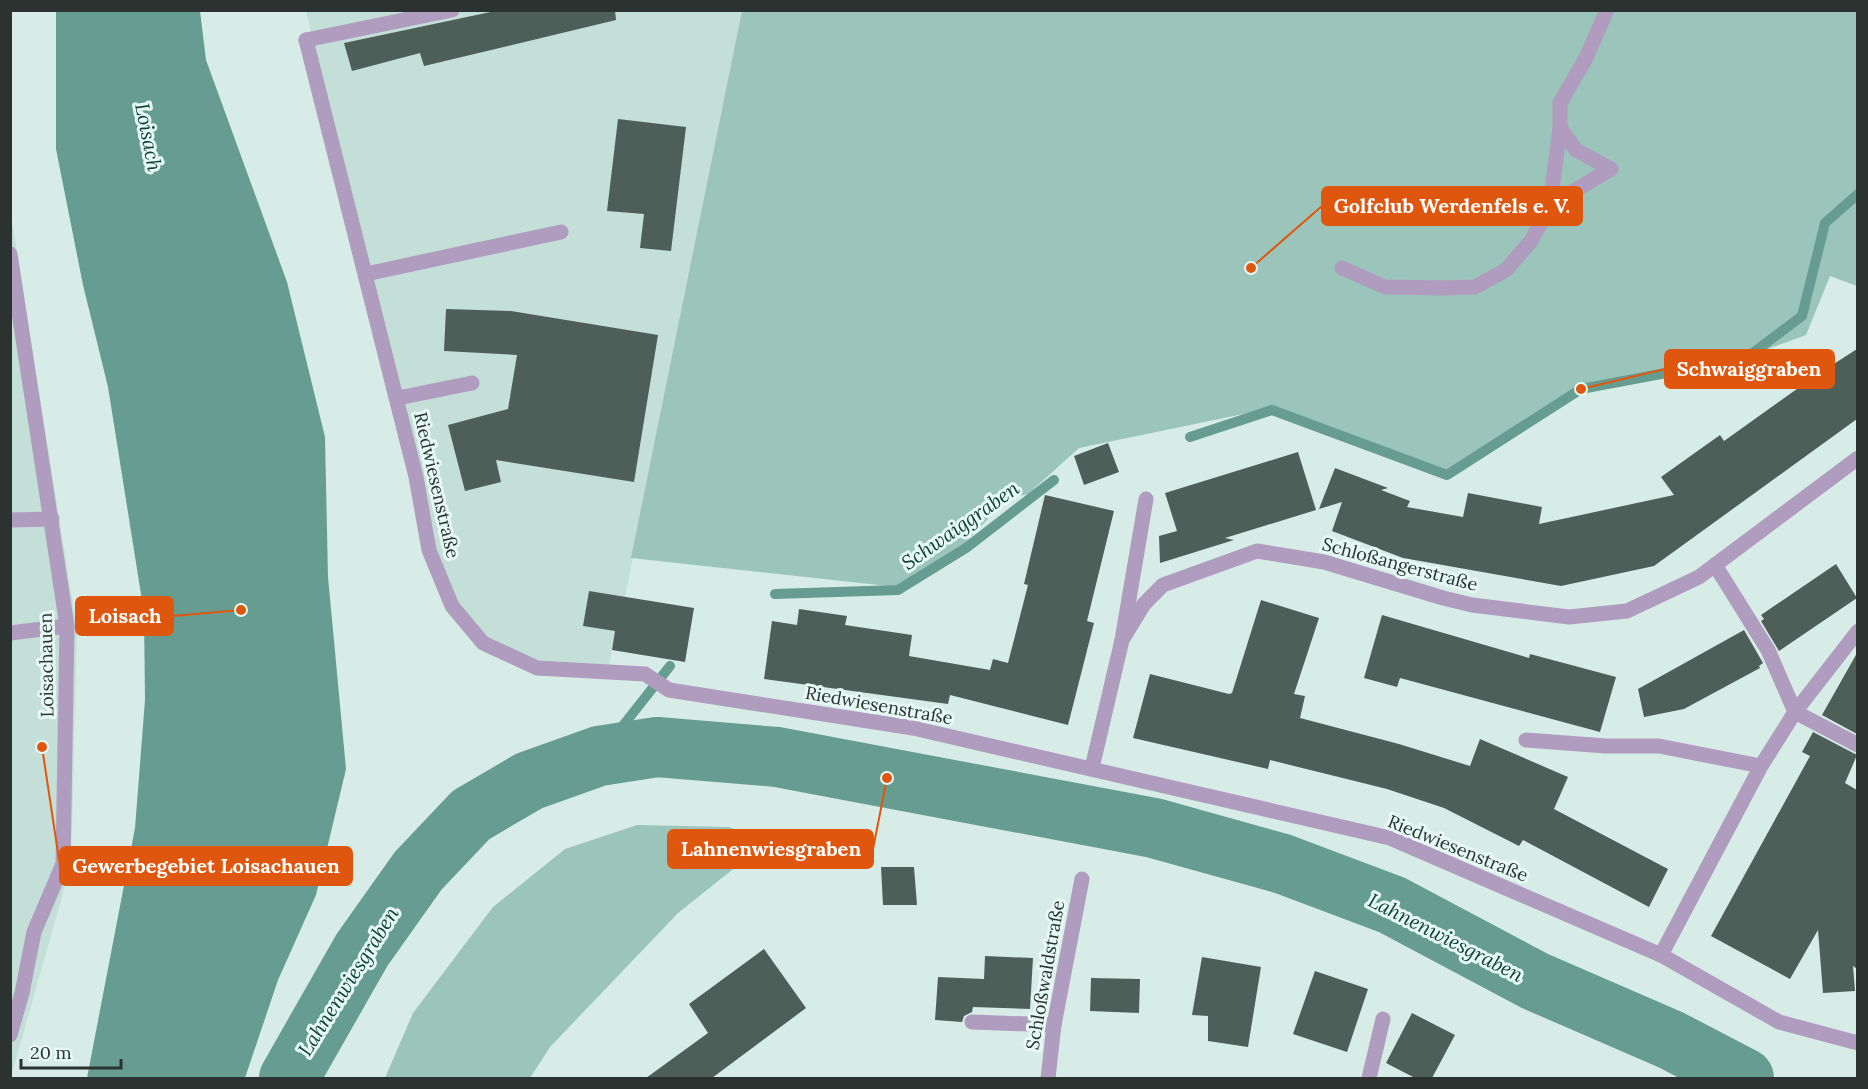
<svg xmlns="http://www.w3.org/2000/svg" width="1868" height="1089" viewBox="0 0 1868 1089" font-family="Lora,serif">
	<rect width="100%" height="100%" fill="#d8ece7"/>
	<path fill="#c4dfd8" d="M 306,11 L 743,11 L 625,597 L 589,591 L 583,626 L 615,631 L 609,667 L 536,663 L 487,639 L 457,605 L 435,544 Z
		M 10,208 L 77,630 L 71,865 L 11,1077 Z"/>
	<path fill="#9bc4ba" d="M 742,11 L 1857,11 L 1857,286 L 1830,276 L 1806,335 L 1705,372 L 1706,365 L 1580,388 L 1447,472 L 1272,408 L 1079,448 L 1028,494 L 1007,499 L 963,545 L 897,587 L 631,558 Z
		M 637,825 L 729,827 L 767,842 L 678,913 L 550,1047 L 530,1078 L 385,1078 L 413,1013 L 493,907 L 565,849 Z"/>
	<path fill="#679d91" d="M 56,11 L 200,11 L 206,60 L 287,282 L 325,437 L 328,577 L 346,769 L 316,895 L 278,980 L 245,1078 L 87,1078 L 135,828 L 145,700 L 144,613 L 108,387 L 83,285 L 56,149 Z"/>
	<g fill="none" stroke-linecap="round" stroke-linejoin="round">
		<path stroke="#679d91" stroke-width="10" d="M 1190,437 L 1272,410 L 1447,475 L 1581,389 L 1746,358 L 1802,316 L 1825,223 L 1858,194
			M 775,594 L 898,590 L 966,548 L 1054,480
			M 599,756 L 670,666"/>
		<path stroke="#679d91" stroke-width="60" d="M 289,1078 L 362,950 L 418,871 L 471,815 L 529,781 L 599,756 L 657,747 L 777,757 L 1154,828 L 1283,864 L 1392,905 L 1535,981 L 1671,1040 L 1744,1078"/>
	</g>
	<path fill="#4e5f5a" d="M 500,10 L 615,10 L 616,20 L 424,66 L 420,53 L 352,71 L 344,43 Z
		M 618,119 L 686,127 L 671,251 L 640,248 L 644,214 L 607,211 Z
		M 446,309 L 511,311 L 658,335 L 634,482 L 496,460 L 501,482 L 465,491 L 448,425 L 508,409 L 517,355 L 444,351 Z
		M 1857,349 L 1857,419 L 1654,566 L 1561,586 L 1403,558 L 1332,531 L 1342,502 L 1319,509 L 1335,468 L 1388,488 L 1381,490 L 1410,501 L 1407,507 L 1463,517 L 1468,493 L 1542,507 L 1539,524 L 1674,495 L 1661,477 L 1720,435 L 1724,441 L 1815,376 Z
		M 1108,443 L 1119,472 L 1084,485 L 1074,456 Z
		M 1298,452 L 1316,510 L 1225,538 L 1234,540 L 1160,563 L 1159,536 L 1177,531 L 1165,493 Z
		M 1045,495 L 1114,511 L 1087,621 L 1094,623 L 1068,725 L 950,695 L 948,704 L 764,679 L 772,621 L 797,625 L 799,609 L 847,616 L 845,625 L 912,635 L 909,656 L 990,670 L 993,659 L 1008,663 L 1028,585 L 1024,584 Z
		M 1836,564 L 1857,598 L 1779,651 L 1761,621 L 1764,619 L 1761,615 Z
		M 589,591 L 694,608 L 685,662 L 612,650 L 615,631 L 583,626 Z
		M 1261,600 L 1319,618 L 1294,694 L 1305,696 L 1300,718 L 1399,744 L 1470,766 L 1480,739 L 1568,777 L 1554,809 L 1668,869 L 1649,907 L 1523,840 L 1519,846 L 1444,808 L 1387,789 L 1270,760 L 1268,769 L 1133,738 L 1150,674 L 1229,694 L 1232,693 Z
		M 1382,615 L 1529,658 L 1530,654 L 1616,677 L 1600,732 L 1400,678 L 1397,687 L 1364,678 Z
		M 1744,630 L 1763,663 L 1759,666 L 1760,668 L 1684,709 L 1644,717 L 1638,689 Z
		M 1857,653 L 1857,734 L 1822,715 Z
		M 1813,732 L 1857,755 L 1845,783 L 1857,790 L 1857,969 L 1853,966 L 1855,991 L 1823,993 L 1818,930 L 1790,979 L 1711,936 L 1810,756 L 1802,752 Z
		M 881,867 L 914,867 L 917,905 L 883,905 Z
		M 764,949 L 806,1008 L 712,1078 L 646,1078 L 708,1033 L 689,1004 Z
		M 985,956 L 1033,958 L 1030,1009 L 973,1007 L 972,1012 L 964,1016 L 962,1022 L 935,1020 L 938,977 L 984,979 Z
		M 1202,957 L 1261,967 L 1248,1047 L 1208,1041 L 1208,1016 L 1192,1015 Z
		M 1315,971 L 1368,989 L 1347,1052 L 1293,1034 Z
		M 1091,978 L 1140,979 L 1139,1013 L 1090,1011 Z
		M 1412,1013 L 1455,1035 L 1432,1078 L 1415,1078 L 1386,1063 Z"/>
	<g fill="none" stroke-linecap="round" stroke-linejoin="round">
		<path stroke="#af9cbf" stroke-width="15" d="M 306,40 L 452,10
			M 1550,205 L 1611,169 L 1576,150 L 1560,128 L 1560,103 L 1586,58 L 1607,10
			M 1342,268 L 1385,287 L 1443,288 L 1475,287 L 1506,270 L 1531,241 L 1550,205 L 1560,128
			M 366,274 L 561,232
			M 396,396 L 403,397 L 472,383
			M 10,520 L 52,519
			M 1715,565 L 1768,650 L 1795,712 L 1858,745
			M 10,633 L 67,626
			M 1122,640 L 1146,499
			M 1526,740 L 1606,746 L 1659,746 L 1761,766
			M 1661,955 L 1761,766 L 1795,712 L 1858,631
			M 972,1022 L 1054,1025
			M 1369,1078 L 1383,1019"/>
		<path stroke="#af9cbf" stroke-width="15" d="M 306,40 L 416,477 L 429,550 L 452,606 L 483,643 L 537,668 L 645,674 L 669,690 L 913,728 L 1390,838 L 1661,955 L 1779,1022 L 1858,1043
			M 10,254 L 67,626 L 63,864 L 34,932 L 22,993 L 10,1035
			M 1092,768 L 1122,640 L 1144,604 L 1163,585 L 1257,551 L 1324,562 L 1443,598 L 1472,605 L 1569,617 L 1627,611 L 1699,577 L 1858,458
			M 1048,1078 L 1054,1025 L 1082,879"/>
	</g>
	<g text-anchor="middle" dominant-baseline="central" stroke-width="6" stroke-linejoin="round" paint-order="stroke">
		<g font-size="18" fill="#2b3230" stroke="#e6f9f4">
			<text transform="translate(437 485) rotate(77)">Riedwiesenstraße</text>
			<text transform="translate(1400 564) rotate(15)">Schloßangerstraße</text>
			<text transform="translate(46 665) rotate(-91)">Loisachauen</text>
			<text transform="translate(879 705) rotate(10)">Riedwiesenstraße</text>
			<text transform="translate(1458 848) rotate(22)">Riedwiesenstraße</text>
			<text transform="translate(1045 975) rotate(-80)">Schloßwaldstraße</text>
		</g>
		<g font-size="20" font-style="italic" fill="#0e4038" stroke="#e6f9f4">
			<text transform="translate(149 137) rotate(79)">Loisach</text>
			<text transform="translate(960 525) rotate(-35)">Schwaiggraben</text>
			<text transform="translate(1446 937) rotate(27)">Lahnenwiesgraben</text>
			<text transform="translate(348 981) rotate(-58)">Lahnenwiesgraben</text>
		</g>
	</g>
	<path fill="none" stroke="#df570e" stroke-width="2" d="M1251 268L1322 206M1581 389L1665 369M241 610L173 616M887 778L873 849M42 747L60 866"/>
	<g fill="#df570e" stroke="#e6f9f4" stroke-width="2">
		<circle cx="1251" cy="268" r="6"/>
		<circle cx="1581" cy="389" r="6"/>
		<circle cx="241" cy="610" r="6"/>
		<circle cx="887" cy="778" r="6"/>
		<circle cx="42" cy="747" r="6"/>
	</g>
	<g fill="#df570e" stroke="#df570e" stroke-width="2">
		<rect x="1322" y="187" width="260" height="38" rx="6"/>
		<rect x="1665" y="350" width="169" height="38" rx="6"/>
		<rect x="76" y="597" width="97" height="38" rx="6"/>
		<rect x="668" y="830" width="205" height="38" rx="6"/>
		<rect x="60" y="847" width="292" height="38" rx="6"/>
	</g>
	<g font-size="20" text-anchor="middle" font-weight="bold" fill="#fff">
		<text x="1452" y="213">Golfclub Werdenfels e. V.</text>
		<text x="1749" y="376">Schwaiggraben</text>
		<text x="125" y="623">Loisach</text>
		<text x="771" y="856">Lahnenwiesgraben</text>
		<text x="206" y="873">Gewerbegebiet Loisachauen</text>
	</g>
	<rect width="1868" height="1089" fill="none" stroke="#2b3230" stroke-width="24"/>
	<path d="M21 1059v9h100v-9" fill="none" stroke="#2b3230" stroke-width="3"/>
	<text x="30" y="1059" font-size="18" fill="#2b3230" stroke="#e6f9f4" stroke-width="4.5" paint-order="stroke">20 m</text>
</svg>
